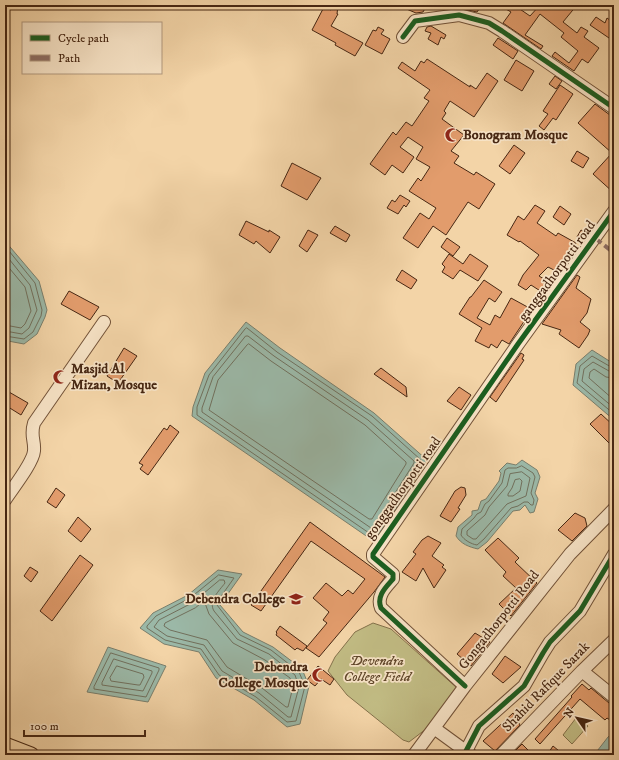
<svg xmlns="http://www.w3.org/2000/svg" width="619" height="760" viewBox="0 0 619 760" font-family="'IM FELL DW Pica',serif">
	<rect width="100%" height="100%" fill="#f3d4a7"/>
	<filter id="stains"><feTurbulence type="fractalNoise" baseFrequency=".005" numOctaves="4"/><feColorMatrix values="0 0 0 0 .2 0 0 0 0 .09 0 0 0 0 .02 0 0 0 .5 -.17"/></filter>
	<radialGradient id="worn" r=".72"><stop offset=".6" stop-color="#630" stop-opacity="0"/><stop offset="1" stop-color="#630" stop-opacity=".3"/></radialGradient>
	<path fill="#c1bb83" stroke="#84714b" d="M 373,623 L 391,629 L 457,688 L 426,729 L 409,742 L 403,740 L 347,695 L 328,671 L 335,657 L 355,632 Z
		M 576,718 L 588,726 L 572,744 L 563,735 Z"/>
	<path fill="#9bb8a7" stroke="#797e6c" d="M 5,241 L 39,281 L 47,310 L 45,317 L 37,334 L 24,344 L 8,341 L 5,339 Z
		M 246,322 L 280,348 L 374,413 L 427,460 L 375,542 L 192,416 L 193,407 L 205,373 Z
		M 592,350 L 614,364 L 614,420 L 573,385 L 576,364 Z
		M 522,460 L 537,470 L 540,477 L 535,493 L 538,499 L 534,512 L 530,513 L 525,505 L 520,510 L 513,511 L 487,542 L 478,549 C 469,547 461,544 456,536 L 458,527 L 472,515 L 472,511 L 478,510 L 481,501 L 486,499 L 499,481 L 501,473 L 499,471 L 507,463 L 516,465 Z
		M 218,570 L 242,574 L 220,605 L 243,632 L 273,647 L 302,669 L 309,686 L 300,724 L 287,727 L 254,700 L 216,678 L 199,652 L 164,644 L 140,628 L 153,613 L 188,595 Z
		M 108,647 L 166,666 L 148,702 L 87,692 Z
		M 614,732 L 614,755 L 594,755 L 608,737 Z"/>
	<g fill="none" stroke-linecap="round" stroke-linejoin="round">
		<path stroke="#71705d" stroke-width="1" d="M 5,246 L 35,283 L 42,310 L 41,316 L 33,332 L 24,339 L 5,336
			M 5,254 L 30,285 L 37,310 L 29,328 L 22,334 L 5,331
			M 5,263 L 25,287 L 31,311 L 25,324 L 21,328 L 5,325
			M 247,328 L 277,352 L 372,416 L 421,460 L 421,462 L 375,535 L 372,535 L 197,415 L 197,407 L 209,375 L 245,329 Z
			M 246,336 L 248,336 L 274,356 L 368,420 L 414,461 L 414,463 L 373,528 L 371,528 L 202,412 L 202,408 L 213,377 Z
			M 249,344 L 271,361 L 365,425 L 406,462 L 406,464 L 372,519 L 369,519 L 209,410 L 218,380 L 247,345 Z
			M 614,367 L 611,367 L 592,356 L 580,366 L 577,383 L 614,414
			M 614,372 L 609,371 L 593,362 L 584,369 L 582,381 L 614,408
			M 614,378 L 606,377 L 594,369 L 590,372 L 589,378 L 614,400
			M 522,466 L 533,473 L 535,477 L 531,493 L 534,500 L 533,505 L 531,505 L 528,502 L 524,502 L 518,506 L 511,508 L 484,539 L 477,545 C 471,544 464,540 461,535 L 462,529 L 474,518 L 477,514 L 481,512 L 485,504 L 489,501 L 502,483 L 505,470 L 508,468 L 516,468 Z
			M 522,472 L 530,478 L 526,496 L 507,504 L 476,539 L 473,539 L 467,535 L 467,531 L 485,515 L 489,507 L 507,486 L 510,474 Z
			M 520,479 L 522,481 L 520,491 L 513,496 L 508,496 L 508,494 L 512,488 L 515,480 Z
			M 219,575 L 234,578 L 217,602 L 217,605 L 240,635 L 271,650 L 299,672 L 305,686 L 296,721 L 287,722 L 256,697 L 219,675 L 201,649 L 165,640 L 147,628 L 147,626 L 156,616 L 190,598 Z
			M 220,580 L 224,580 L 225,583 C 219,591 208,601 214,611 L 237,639 L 269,654 L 295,675 L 299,687 L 291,717 L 288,717 L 259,693 L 222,671 L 204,645 L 167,636 L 154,627 L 159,620 L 192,603 Z
			M 203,602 L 205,603 L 209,614 L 233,643 L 265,660 L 290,678 L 293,687 L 288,707 L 286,707 L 262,688 L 227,667 L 207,640 L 170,630 L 164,626 L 165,623 L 195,608 Z
			M 111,653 L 159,668 L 159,670 L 146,697 L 94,689 L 94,687 Z
			M 114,659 L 152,671 L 152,673 L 143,691 L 102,685 L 102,683 Z
			M 117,666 L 143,674 L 144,677 L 140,685 L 138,685 L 111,681 L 110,678 Z"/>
	</g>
	<path fill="#e29c6c" stroke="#472713" d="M 332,5 L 338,5 L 337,14 L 338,14 L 331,26 L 363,43 L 355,56 L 335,45 L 336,43 L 312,30 L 324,7 L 331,10 Z
		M 397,5 L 427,5 L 423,12 L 416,13 Z
		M 454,5 L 482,5 L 477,12 L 458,8 Z
		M 499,5 L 514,5 L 530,16 L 540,5 L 577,5 L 563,22 L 577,33 L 581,27 L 588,31 L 584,37 L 599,48 L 588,63 L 582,59 L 574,71 L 552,56 L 555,52 L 569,63 L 578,51 L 561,37 L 564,33 L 540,14 L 525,35 L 543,46 L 541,49 L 503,23 L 511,12 Z
		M 596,17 L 605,23 L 607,18 L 614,23 L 614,30 L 609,38 L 590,25 Z
		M 431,26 L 446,35 L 444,39 L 441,37 L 438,45 L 428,39 L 431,33 L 425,31 L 427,27 Z
		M 378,27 L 384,30 L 381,34 L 390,39 L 382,54 L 365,45 L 373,30 L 376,31 Z
		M 498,38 L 518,51 L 513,59 L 493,45 Z
		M 427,59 L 470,87 L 470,85 L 476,89 L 487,73 L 498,81 L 474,117 L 450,101 L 444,111 L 446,113 L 442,119 L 464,135 L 451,151 L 459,156 L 454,163 L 474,175 L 476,172 L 495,184 L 479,209 L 468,202 L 446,235 L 433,226 L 418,248 L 403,238 L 420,213 L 429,219 L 436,208 L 409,191 L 418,178 L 421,181 L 430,167 L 416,159 L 423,147 L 408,137 L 400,147 L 414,157 L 403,173 L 392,165 L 385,175 L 370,164 L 393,132 L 396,135 L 406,122 L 412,126 L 429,101 L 424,98 L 430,90 L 398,68 L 402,62 L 415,71 L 421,61 L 424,63 Z
		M 516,60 L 534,71 L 522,91 L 504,80 Z
		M 555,76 L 562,81 L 556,89 L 549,84 Z
		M 560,85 L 573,94 L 556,120 L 553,118 L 544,130 L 539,126 L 548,114 L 543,111 Z
		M 595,104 L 614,118 L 614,193 L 593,174 L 612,153 L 578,123 Z
		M 514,145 L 525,153 L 510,174 L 499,166 Z
		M 577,151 L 589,158 L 583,168 L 571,161 Z
		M 292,163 L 321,178 L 307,200 L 281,186 Z
		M 400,195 L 410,201 L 406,207 L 404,205 L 398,214 L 387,208 L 392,200 L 395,202 Z
		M 535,205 L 545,211 L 537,223 L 556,236 L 558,233 L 576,243 L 564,266 L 565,266 L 560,273 L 548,267 L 539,276 L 552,284 L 545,294 L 531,285 L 526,290 L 518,285 L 523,275 L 539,255 L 520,241 L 519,242 L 507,235 L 518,216 L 524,220 Z
		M 560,206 L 571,214 L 564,225 L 553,217 Z
		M 246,221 L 269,232 L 269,230 L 280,237 L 270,253 L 256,241 L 254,244 L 239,235 Z
		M 335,226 L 350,235 L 346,242 L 330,233 Z
		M 308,230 L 318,235 L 307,252 L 299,246 Z
		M 581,230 L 588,234 L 583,241 L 577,237 Z
		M 447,238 L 460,247 L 453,256 L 441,247 Z
		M 449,254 L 463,264 L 470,254 L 488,266 L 478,281 L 460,270 L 453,279 L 442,272 L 445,267 L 442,264 Z
		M 402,270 L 417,280 L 411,289 L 396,280 Z
		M 577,275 L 580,277 L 576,288 L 591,299 L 587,313 L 580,322 L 590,330 L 588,335 L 579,348 L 559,334 L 561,330 L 542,324 Z
		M 484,280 L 502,292 L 495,302 L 489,298 L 477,318 L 490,325 L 495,315 L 500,318 L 511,298 L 533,310 L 530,315 L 529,314 L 509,344 L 502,340 L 497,348 L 491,344 L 489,348 L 475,341 L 482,328 L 459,314 L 470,297 L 471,297 Z
		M 69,291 L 99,307 L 90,320 L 61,304 Z
		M 124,348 L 137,356 L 118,383 L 107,376 Z
		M 521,353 L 524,355 L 522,359 L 524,360 L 496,402 L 490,397 Z
		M 381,368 L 406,387 L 407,397 L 374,374 Z
		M 459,387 L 471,395 L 461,410 L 447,401 Z
		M 9,392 L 28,403 L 21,415 L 5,405 L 5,398 Z
		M 601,414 L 614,426 L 614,448 L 590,424 Z
		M 170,425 L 179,432 L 148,475 L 140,469 L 143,465 L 139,463 L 164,428 L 167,430 Z
		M 461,487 L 465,488 L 466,495 L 458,508 L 460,509 L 451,522 L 440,516 L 455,491 Z
		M 56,488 L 65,495 L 56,508 L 47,502 Z
		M 575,513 L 585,518 L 587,526 L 572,541 L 558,530 Z
		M 78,517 L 91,529 L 81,542 L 68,531 Z
		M 310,522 L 385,577 L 374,592 L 319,657 L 306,648 L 327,623 L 323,620 L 329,612 L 313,598 L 326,583 L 342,596 L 348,590 L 353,594 L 365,579 L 311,541 L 261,611 L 251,605 Z
		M 428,536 L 441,543 L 432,556 L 444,565 L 442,567 L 446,570 L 434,588 L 423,568 L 416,581 L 402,572 L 416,554 L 413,552 L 422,540 Z
		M 498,538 L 519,558 L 515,562 L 537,583 L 511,616 L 499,604 L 516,588 L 503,576 L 506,572 L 485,550 Z
		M 80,555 L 93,565 L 52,621 L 40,611 Z
		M 30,567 L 38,572 L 31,582 L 24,576 Z
		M 280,626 L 307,646 L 303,651 L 297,648 L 295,650 L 276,635 L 277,633 L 276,632 Z
		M 475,633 L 490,642 L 471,666 L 457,654 Z
		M 505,656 L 521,667 L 503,683 L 492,674 Z
		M 318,666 L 334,679 L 330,685 L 321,679 L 315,686 L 307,680 Z
		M 582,684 L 589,690 L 591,688 L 609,703 L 614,704 L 614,716 L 610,720 L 607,718 L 605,720 L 580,699 L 540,744 L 535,739 L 572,697 L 571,696 Z
		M 513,713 L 520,725 L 495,751 L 483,741 Z
		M 522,744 L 533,755 L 511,755 Z
		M 553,746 L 564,755 L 547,755 Z"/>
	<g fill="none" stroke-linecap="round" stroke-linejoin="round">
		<defs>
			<path id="minor" d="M 403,37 L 415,21 L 459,15 L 489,23 L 502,31 L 614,108
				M 5,500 C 12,489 33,463 34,451 C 35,440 30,436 34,423 L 104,322
				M 582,671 L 614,697
				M 465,686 L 381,608 C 376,596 386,587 393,579 L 393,574 L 373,557 L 373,554 L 518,344 L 614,211
				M 434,728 L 471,755
				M 466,751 L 479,726 L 524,686 L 543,653 L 550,642 L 580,611 L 614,554
				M 414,755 L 465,686 L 570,554 L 614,509
				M 501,755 L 582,671 L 614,640"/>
			<path id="major" d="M 5,745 L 31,755"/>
		</defs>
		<use href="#minor" stroke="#725238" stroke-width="14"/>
		<use href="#major" stroke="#472713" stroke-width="17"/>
		<use href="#minor" stroke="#f7e3c6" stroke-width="12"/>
		<use href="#major" stroke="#f3d4a7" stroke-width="15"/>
		<path stroke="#8d6e63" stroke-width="4" stroke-dasharray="8 4" stroke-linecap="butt" d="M 595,238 L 614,253"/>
		<defs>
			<path id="cycleway" d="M 403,37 L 415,21 L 459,15 L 489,23 L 502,31 L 614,108
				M 465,686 L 381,608 C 376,596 386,587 393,579 L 393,574 L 373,557 L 373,554 L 518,344 L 614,211
				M 466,751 L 479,726 L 524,686 L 543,653 L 550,642 L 580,611 L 614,554"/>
		</defs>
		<use href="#cycleway" stroke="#f7e3c6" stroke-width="8"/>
		<use href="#cycleway" stroke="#1b5e20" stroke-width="5"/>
	</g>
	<defs>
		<symbol id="mosque-bare" viewBox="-9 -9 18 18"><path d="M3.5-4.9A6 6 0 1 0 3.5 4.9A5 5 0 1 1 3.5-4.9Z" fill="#8f2418" stroke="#f7e3c6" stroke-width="2.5" paint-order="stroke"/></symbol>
		<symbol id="university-bare" viewBox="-9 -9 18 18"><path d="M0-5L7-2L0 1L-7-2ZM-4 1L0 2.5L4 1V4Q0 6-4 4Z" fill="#8f2418" stroke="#f7e3c6" stroke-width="2.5" paint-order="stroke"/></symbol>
	</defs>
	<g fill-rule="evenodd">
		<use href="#mosque-bare" x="442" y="125" width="20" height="20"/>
		<use href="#mosque-bare" x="50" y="367" width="20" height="20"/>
		<use href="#university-bare" x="286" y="589" width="20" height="20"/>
		<use href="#mosque-bare" x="309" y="665" width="20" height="20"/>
	</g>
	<g text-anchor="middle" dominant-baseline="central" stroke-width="3.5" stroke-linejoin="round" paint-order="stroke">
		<g font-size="14" font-weight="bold" fill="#472713" stroke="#f7e3c6" text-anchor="start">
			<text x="463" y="135">Bonogram Mosque</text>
			<text x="71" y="369">Masjid Al<tspan x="71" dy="16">Mizan, Mosque</tspan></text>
			<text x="285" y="599" text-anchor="end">Debendra College</text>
			<text x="308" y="667" text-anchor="end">Debendra<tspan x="308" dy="16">College Mosque</tspan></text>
		</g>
		<g font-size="14" fill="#472713" stroke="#f7e3c6">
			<text transform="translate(557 271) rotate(-54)">ganggadhorpotti road</text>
			<text transform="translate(403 488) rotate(-55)">gonggadhorpotti road</text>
			<text transform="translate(499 620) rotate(-52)">Gongadhorpotti Road</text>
			<text transform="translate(546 687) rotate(-46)">Shahid Rafique Sarak</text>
		</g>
		<g font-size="14" font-style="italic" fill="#5f4529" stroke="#f7e3c6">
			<text x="377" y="661">Devendra<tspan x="377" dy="16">College Field</tspan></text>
		</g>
	</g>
	<rect width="619" height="760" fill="none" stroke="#f3d4a7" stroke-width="20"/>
	<rect x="6" y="6" width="607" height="748" fill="none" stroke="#472713" stroke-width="2"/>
	<rect x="10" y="10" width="599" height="740" fill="none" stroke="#472713"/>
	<rect x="22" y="22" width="140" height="52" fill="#f7e3c6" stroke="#b1987e"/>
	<rect x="30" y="35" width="20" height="6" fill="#1b5e20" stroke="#b1987e"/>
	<text x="58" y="42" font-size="12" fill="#472713">Cycle path</text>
	<rect x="30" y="55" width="20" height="6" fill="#8d6e63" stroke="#b1987e"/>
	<text x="58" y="62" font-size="12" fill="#472713">Path</text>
	<g transform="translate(577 718) rotate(304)" stroke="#f7e3c6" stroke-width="3" paint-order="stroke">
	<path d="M0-3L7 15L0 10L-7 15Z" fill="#472713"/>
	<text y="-6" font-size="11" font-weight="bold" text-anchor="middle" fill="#472713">N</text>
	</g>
	<path d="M24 730v6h121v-6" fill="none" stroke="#472713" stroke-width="2"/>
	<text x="30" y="730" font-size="12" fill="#472713" stroke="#f7e3c6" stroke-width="3" paint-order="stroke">100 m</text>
	<rect width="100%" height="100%" filter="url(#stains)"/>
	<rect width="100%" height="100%" fill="url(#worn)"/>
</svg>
